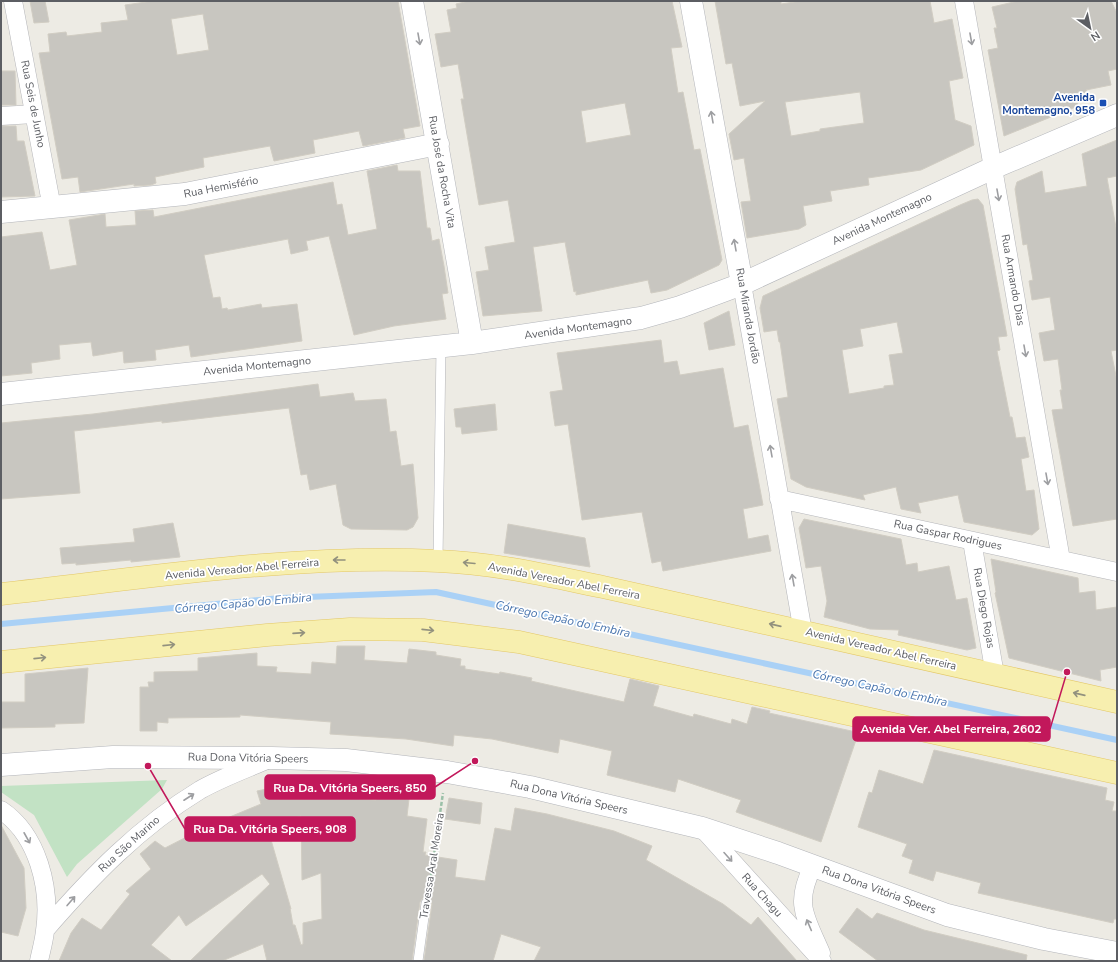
<svg xmlns="http://www.w3.org/2000/svg" width="1118" height="962" viewBox="0 0 1118 962" font-family="'Nunito Sans',sans-serif">
	<rect width="100%" height="100%" fill="#edebe4"/>
	<path fill="#c2e2c4" d="M 167,780 L 162,789 L 77,864 L 67,877 L 34,815 L 1,792 L 1,786 Z"/>
	<g fill="none" stroke-linecap="round" stroke-linejoin="round">
		<path stroke="#aad1f6" stroke-width="6" d="M 1,624 L 281,598 L 436,592 L 1117,740"/>
	</g>
	<path fill="#c8c6c0" stroke="#d1cdc3" fill-rule="evenodd" d="M 30,1 L 45,1 L 49,22 L 34,23 Z
		M 153,1 L 398,1 L 420,126 L 403,129 L 405,138 L 363,146 L 359,131 L 313,140 L 315,153 L 274,161 L 270,146 L 203,158 L 204,167 L 155,177 L 156,183 L 151,185 L 134,186 L 134,184 L 80,192 L 78,177 L 62,179 L 39,53 L 50,52 L 48,34 L 66,32 L 67,36 L 102,32 L 101,23 L 128,20 L 125,5 ZM 203,14 L 209,50 L 177,55 L 171,19 Z
		M 469,1 L 672,1 L 682,47 L 671,48 L 678,93 L 683,92 L 694,150 L 700,149 L 722,260 L 719,265 L 667,290 L 651,293 L 648,280 L 576,295 L 576,291 L 574,292 L 565,242 L 533,247 L 542,311 L 483,316 L 476,272 L 489,270 L 485,247 L 515,242 L 508,200 L 479,205 L 461,99 L 464,99 L 458,64 L 441,67 L 435,34 L 451,32 L 447,10 L 457,8 L 456,4 ZM 625,103 L 631,135 L 586,143 L 581,111 Z
		M 715,1 L 781,1 L 781,4 L 801,1 L 930,1 L 934,23 L 952,19 L 963,78 L 949,81 L 955,120 L 971,126 L 974,145 L 921,170 L 868,178 L 869,185 L 830,191 L 832,201 L 803,206 L 806,225 L 799,229 L 747,238 L 741,202 L 751,201 L 744,158 L 734,160 L 729,134 L 765,101 L 740,106 L 732,63 L 726,64 ZM 860,92 L 864,123 L 820,129 L 820,131 L 791,136 L 785,102 Z
		M 1018,1 L 1111,1 L 1117,13 L 1117,69 L 1108,71 L 1111,85 L 1086,90 L 1087,92 L 1076,94 L 1078,106 L 1004,136 L 988,50 L 998,48 L 994,28 L 997,28 L 992,7 Z
		M 1,71 L 15,71 L 16,105 L 1,105 Z
		M 1,126 L 16,126 L 17,141 L 24,141 L 35,196 L 1,197 Z
		M 1117,140 L 1117,176 L 1107,178 L 1117,233 L 1117,350 L 1111,351 L 1117,381 L 1117,519 L 1073,526 L 1052,410 L 1063,409 L 1060,390 L 1062,390 L 1058,359 L 1044,361 L 1039,333 L 1055,330 L 1050,297 L 1032,300 L 1029,281 L 1033,280 L 1027,244 L 1023,245 L 1015,189 L 1017,182 L 1042,171 L 1045,193 L 1087,186 L 1082,154 Z
		M 397,165 L 398,171 L 420,171 L 427,228 L 430,228 L 432,241 L 439,239 L 444,266 L 448,293 L 442,294 L 446,319 L 394,326 L 354,335 L 329,236 L 306,241 L 308,250 L 291,254 L 288,239 L 204,255 L 213,298 L 220,297 L 222,309 L 227,308 L 228,310 L 261,304 L 262,308 L 297,304 L 302,341 L 191,357 L 189,345 L 155,350 L 156,360 L 124,363 L 123,351 L 93,356 L 91,342 L 59,345 L 60,359 L 31,363 L 32,373 L 1,376 L 1,237 L 42,232 L 50,270 L 77,265 L 69,220 L 105,214 L 106,227 L 136,225 L 135,211 L 153,210 L 154,217 L 333,182 L 337,205 L 342,204 L 348,235 L 377,229 L 367,171 Z
		M 978,199 L 983,205 L 1007,336 L 998,337 L 1000,350 L 997,351 L 1010,417 L 1012,417 L 1016,438 L 1025,437 L 1029,457 L 1021,459 L 1026,491 L 1034,490 L 1039,529 L 1032,535 L 964,522 L 958,495 L 918,503 L 921,513 L 901,509 L 896,487 L 863,495 L 865,500 L 806,487 L 791,479 L 777,399 L 788,397 L 780,342 L 779,342 L 777,330 L 764,332 L 760,308 L 763,296 L 960,205 L 972,200 ZM 897,322 L 903,353 L 889,355 L 894,385 L 884,386 L 884,388 L 849,394 L 842,350 L 863,346 L 860,329 Z
		M 729,311 L 735,345 L 709,350 L 704,323 Z
		M 661,340 L 664,363 L 677,361 L 680,375 L 723,368 L 734,428 L 748,425 L 763,505 L 743,509 L 748,539 L 768,535 L 771,551 L 663,571 L 661,561 L 652,563 L 642,512 L 582,520 L 568,424 L 555,426 L 550,392 L 563,390 L 557,353 Z
		M 318,384 L 320,397 L 353,393 L 355,401 L 386,399 L 390,432 L 396,431 L 401,466 L 413,464 L 418,518 L 413,527 L 407,530 L 351,529 L 343,525 L 336,484 L 310,490 L 307,474 L 301,475 L 289,408 L 162,423 L 162,421 L 74,431 L 80,493 L 1,499 L 1,423 L 93,414 Z
		M 495,404 L 497,430 L 462,434 L 461,427 L 456,427 L 454,409 Z
		M 804,519 L 901,539 L 906,565 L 917,563 L 918,572 L 949,566 L 956,600 L 967,598 L 976,648 L 967,650 L 898,635 L 899,630 L 870,629 L 824,617 L 827,601 L 821,566 L 806,568 L 799,528 Z
		M 173,523 L 180,557 L 131,562 L 131,560 L 76,565 L 76,563 L 62,564 L 60,548 L 135,542 L 133,529 Z
		M 508,524 L 585,538 L 590,567 L 504,553 Z
		M 991,559 L 1078,578 L 1079,593 L 1095,591 L 1096,610 L 1117,607 L 1117,667 L 1100,670 L 1101,681 L 1009,658 L 995,593 L 996,592 Z
		M 337,646 L 365,646 L 364,660 L 407,663 L 409,649 L 436,652 L 436,655 L 461,659 L 460,666 L 465,666 L 465,669 L 499,674 L 500,672 L 532,678 L 531,681 L 624,702 L 630,679 L 659,686 L 653,706 L 693,717 L 694,714 L 731,724 L 732,719 L 747,724 L 752,707 L 770,711 L 769,713 L 856,732 L 856,740 L 821,842 L 736,812 L 741,800 L 678,779 L 675,792 L 607,775 L 612,751 L 560,739 L 558,753 L 492,739 L 454,735 L 453,746 L 406,739 L 330,734 L 331,722 L 240,715 L 240,717 L 168,718 L 168,723 L 157,722 L 157,731 L 140,731 L 140,687 L 149,687 L 148,682 L 154,682 L 154,672 L 198,671 L 198,658 L 257,653 L 257,666 L 277,667 L 276,672 L 311,674 L 312,662 L 336,664 Z
		M 88,668 L 84,723 L 55,724 L 55,727 L 1,728 L 1,702 L 25,702 L 25,674 Z
		M 934,750 L 1107,788 L 1105,800 L 1114,802 L 1112,811 L 1117,811 L 1117,919 L 1114,919 L 1113,923 L 978,893 L 981,883 L 936,871 L 933,881 L 909,873 L 913,860 L 902,856 L 907,844 L 858,827 L 869,792 L 872,793 L 879,770 L 923,784 Z
		M 290,784 L 319,784 L 319,796 L 376,800 L 377,796 L 409,799 L 407,816 L 427,819 L 423,852 L 426,852 L 425,855 L 457,860 L 455,877 L 485,881 L 495,828 L 511,831 L 515,808 L 547,814 L 614,831 L 652,846 L 646,860 L 723,904 L 751,925 L 758,917 L 797,961 L 534,961 L 541,947 L 501,934 L 493,961 L 424,961 L 432,904 L 430,899 L 426,897 L 422,899 L 420,902 L 412,961 L 267,961 L 263,944 L 222,961 L 190,961 L 270,884 L 262,874 L 186,926 L 179,915 L 151,945 L 172,961 L 59,961 L 71,933 L 82,918 L 101,930 L 130,894 L 126,891 L 151,869 L 140,854 L 155,841 L 165,848 L 208,826 L 261,804 L 257,791 ZM 301,816 L 302,880 L 321,873 L 322,919 L 303,923 L 303,944 L 301,945 L 295,925 L 293,925 L 290,908 L 291,909 L 267,826 Z
		M 449,798 L 482,803 L 480,824 L 445,819 Z
		M 1,825 L 24,868 L 26,908 L 18,936 L 1,932 Z
		M 857,908 L 872,919 L 877,913 L 924,930 L 1027,955 L 1026,961 L 878,961 L 839,932 Z"/>
	<g fill="none" stroke-linecap="round" stroke-linejoin="round">
		<defs>
			<path id="lane" d="M 438,561 L 441,346
				M 418,961 L 426,903"/>
			<path id="street" d="M 13,1 L 52,208
				M 964,1 L 1061,560
				M 1,116 L 34,114
				M 742,284 L 803,632
				M 779,499 L 1117,572
				M 972,541 L 995,675
				M 1,810 C 38,835 51,888 45,931 C 44,941 41,951 39,961
				M 702,828 L 822,961
				M 813,866 C 794,904 805,916 821,953
				M 45,930 C 91,877 139,827 200,790 C 221,778 246,769 269,759"/>
			<path id="secondary" d="M 412,1 L 472,343
				M 691,1 L 742,284
				M 1,212 L 185,194 L 438,144
				M 1,394 L 472,343 L 641,318 L 680,307 L 742,284 L 993,168 L 1117,115
				M 1,765 L 113,757 L 272,758 L 346,760 L 447,772 L 530,787 L 702,828 L 778,853 L 947,915 L 1044,939 L 1117,953"/>
			<path id="primary" d="M 1,594 C 146,578 292,554 438,561 C 494,563 549,576 603,587 L 1117,702
				M 1,662 L 267,635 L 350,629 L 423,630 L 519,642 L 1117,773"/>
		</defs>
		<use href="#lane" stroke="#b4b5b9" stroke-width="10"/>
		<use href="#street" stroke="#b4b5b9" stroke-width="19"/>
		<use href="#secondary" stroke="#b3b5ba" stroke-width="23"/>
		<use href="#primary" stroke="#e3c766" stroke-width="23"/>
		<path stroke="#9bc0a8" stroke-width="2.5" stroke-dasharray="4 2" stroke-linecap="butt" d="M 429,889 L 443,793"/>
		<use href="#lane" stroke="#fff" stroke-width="9"/>
		<use href="#street" stroke="#fff" stroke-width="18"/>
		<use href="#secondary" stroke="#fff" stroke-width="22"/>
		<use href="#primary" stroke="#f7efaf" stroke-width="22"/>
	</g>
	<defs><path id="oneway-shaft" d="M-6 0H5M1.5-3L5.5 0L1.5 3" fill="none" stroke-width="1.6" stroke-linecap="round" stroke-linejoin="round"/></defs>
	<g stroke="#9d9ea1">
		<use href="#oneway-shaft" transform="translate(419 39) rotate(80)"/>
		<use href="#oneway-shaft" transform="translate(971 39) rotate(80)"/>
		<use href="#oneway-shaft" transform="translate(712 117) rotate(-100)"/>
		<use href="#oneway-shaft" transform="translate(998 195) rotate(80)"/>
		<use href="#oneway-shaft" transform="translate(735 245) rotate(-100)"/>
		<use href="#oneway-shaft" transform="translate(1025 351) rotate(80)"/>
		<use href="#oneway-shaft" transform="translate(771 451) rotate(-100)"/>
		<use href="#oneway-shaft" transform="translate(1047 479) rotate(80)"/>
		<use href="#oneway-shaft" transform="translate(793 580) rotate(-100)"/>
		<use href="#oneway-shaft" transform="translate(189 797) rotate(-33)"/>
		<use href="#oneway-shaft" transform="translate(27 838) rotate(61)"/>
		<use href="#oneway-shaft" transform="translate(728 857) rotate(48)"/>
		<use href="#oneway-shaft" transform="translate(71 901) rotate(-49)"/>
		<use href="#oneway-shaft" transform="translate(809 925) rotate(-113)"/>
	</g>
	<g stroke="#92917e">
		<use href="#oneway-shaft" transform="translate(339 560) rotate(180)"/>
		<use href="#oneway-shaft" transform="translate(469 563) rotate(-175)"/>
		<use href="#oneway-shaft" transform="translate(775 625) rotate(-167)"/>
		<use href="#oneway-shaft" transform="translate(428 630) rotate(6)"/>
		<use href="#oneway-shaft" transform="translate(299 633) rotate(-4)"/>
		<use href="#oneway-shaft" transform="translate(169 645) rotate(-6)"/>
		<use href="#oneway-shaft" transform="translate(40 658) rotate(-6)"/>
		<use href="#oneway-shaft" transform="translate(1079 694) rotate(-167)"/>
	</g>
	<rect fill="#1a4fb4" stroke="#fff" stroke-width="1.5" x="1099" y="99" width="8" height="8" rx="2"/>
	<g text-anchor="middle" dominant-baseline="central" stroke-width="3.5" stroke-linejoin="round" paint-order="stroke">
		<g font-size="11" font-weight="bold" fill="#164399" stroke="#fff" text-anchor="end">
			<text x="1095" y="97">Avenida<tspan x="1095" dy="13">Montemagno, 958</tspan></text>
		</g>
		<g font-size="11" fill="#5c5e63" stroke="#fff">
			<text transform="translate(33 104) rotate(79)">Rua Seis de Junho</text>
			<text transform="translate(442 172) rotate(80)">Rua José da Rocha Vita</text>
			<text transform="translate(221 187) rotate(-11)">Rua Hemisfério</text>
			<text transform="translate(882 219) rotate(-25)">Avenida Montemagno</text>
			<text transform="translate(1013 280) rotate(80)">Rua Armando Dias</text>
			<text transform="translate(748 316) rotate(80)">Rua Miranda Jordão</text>
			<text transform="translate(578 328) rotate(-8)">Avenida Montemagno</text>
			<text transform="translate(257 366) rotate(-6)">Avenida Montemagno</text>
			<text transform="translate(948 535) rotate(12)">Rua Gaspar Rodrigues</text>
			<text transform="translate(242 569) rotate(-5)">Avenida Vereador Abel Ferreira</text>
			<text transform="translate(564 581) rotate(11)">Avenida Vereador Abel Ferreira</text>
			<text transform="translate(984 608) rotate(80)">Rua Diego Rojas</text>
			<text transform="translate(881 649) rotate(13)">Avenida Vereador Abel Ferreira</text>
			<text transform="translate(248 758) rotate(1)">Rua Dona Vitória Speers</text>
			<text transform="translate(569 797) rotate(13)">Rua Dona Vitória Speers</text>
			<text transform="translate(129 844) rotate(-42)">Rua São Marino</text>
			<text transform="translate(432 866) rotate(-81)">Travessa Aral Moreira</text>
			<text transform="translate(879 890) rotate(20)">Rua Dona Vitória Speers</text>
			<text transform="translate(762 895) rotate(48)">Rua Chagu</text>
		</g>
		<g font-size="12" font-style="italic" fill="#4c77af" stroke="#fff">
			<text transform="translate(243 603) rotate(-5)">Córrego Capão do Embira</text>
			<text transform="translate(563 619) rotate(12)">Córrego Capão do Embira</text>
			<text transform="translate(880 688) rotate(12)">Córrego Capão do Embira</text>
		</g>
	</g>
	<path fill="none" stroke="#c2185b" stroke-width="1.5" d="M1067 672L1050 729M475 761L435 787M148 766L185 829"/>
	<g fill="#c2185b" stroke="#fff" stroke-width="1.5">
		<circle cx="1067" cy="672" r="4"/>
		<circle cx="475" cy="761" r="4"/>
		<circle cx="148" cy="766" r="4"/>
	</g>
	<g fill="#c2185b" stroke="#c2185b" stroke-width="1.5">
		<rect x="853" y="717" width="197" height="24" rx="4"/>
		<rect x="265" y="775" width="170" height="24" rx="4"/>
		<rect x="185" y="817" width="170" height="24" rx="4"/>
	</g>
	<g font-size="12" text-anchor="middle" font-weight="bold" fill="#fff">
		<text x="951" y="733">Avenida Ver. Abel Ferreira, 2602</text>
		<text x="350" y="792">Rua Da. Vitória Speers, 850</text>
		<text x="270" y="833">Rua Da. Vitória Speers, 908</text>
	</g>
	<rect width="1118" height="962" fill="none" stroke="#5c5e63" stroke-width="4"/>
	<g transform="translate(1090 28) rotate(147)" stroke="#ffffff" stroke-width="3" paint-order="stroke">
	<path d="M0-3L7 15L0 10L-7 15Z" fill="#5c5e63"/>
	<text y="-6" font-size="11" font-weight="bold" text-anchor="middle" fill="#5c5e63">N</text>
	</g>
</svg>
